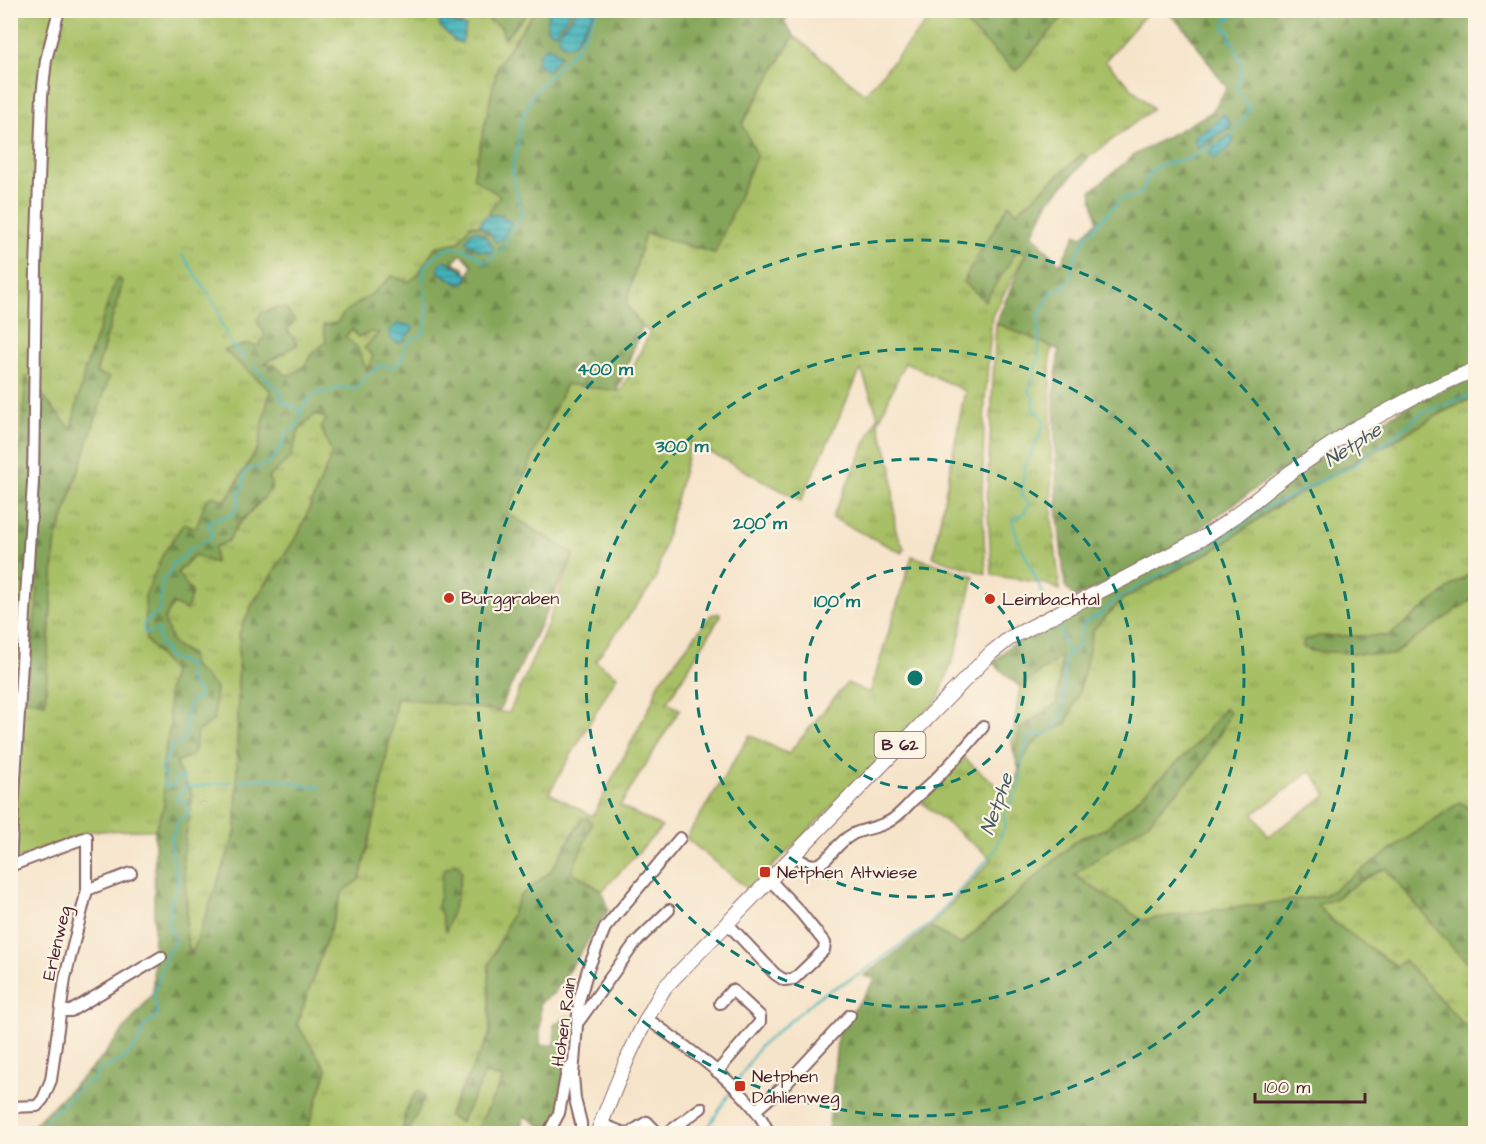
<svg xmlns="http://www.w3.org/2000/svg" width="1486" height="1144" viewBox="0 0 1486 1144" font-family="'Architects Daughter',sans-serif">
	<defs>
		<pattern id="grass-tufts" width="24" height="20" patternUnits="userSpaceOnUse" patternTransform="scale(1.5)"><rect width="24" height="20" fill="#a7bf65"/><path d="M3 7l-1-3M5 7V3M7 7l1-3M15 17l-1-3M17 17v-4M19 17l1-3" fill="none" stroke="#8a9b53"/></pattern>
		<pattern id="forest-firs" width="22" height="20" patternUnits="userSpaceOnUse" patternTransform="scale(1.5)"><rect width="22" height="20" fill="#85a65a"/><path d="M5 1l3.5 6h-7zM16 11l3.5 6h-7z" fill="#6f874b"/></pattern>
		<pattern id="water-rules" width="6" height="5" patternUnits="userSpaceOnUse" patternTransform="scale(1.5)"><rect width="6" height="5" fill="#41b2b9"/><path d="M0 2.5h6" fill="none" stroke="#389097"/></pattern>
	</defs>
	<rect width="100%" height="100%" fill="#fcf5e5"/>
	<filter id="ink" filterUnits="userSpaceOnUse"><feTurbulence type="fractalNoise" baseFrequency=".0167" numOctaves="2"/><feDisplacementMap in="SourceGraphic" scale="12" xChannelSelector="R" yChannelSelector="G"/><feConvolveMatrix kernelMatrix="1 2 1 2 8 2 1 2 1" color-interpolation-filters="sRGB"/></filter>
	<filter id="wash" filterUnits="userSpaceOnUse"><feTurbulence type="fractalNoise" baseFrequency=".008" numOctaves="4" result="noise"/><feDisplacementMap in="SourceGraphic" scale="24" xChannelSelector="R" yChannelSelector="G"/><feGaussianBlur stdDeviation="1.35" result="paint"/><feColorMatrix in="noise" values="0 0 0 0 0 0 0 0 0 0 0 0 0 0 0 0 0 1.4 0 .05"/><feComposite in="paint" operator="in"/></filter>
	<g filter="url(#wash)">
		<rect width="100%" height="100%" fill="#f6e4ca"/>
		<path fill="url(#grass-tufts)" stroke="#786f48" stroke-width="1.5" fill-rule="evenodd" d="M 11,11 L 439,11 L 472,20 L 488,19 L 502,28 L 504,39 L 529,11 L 535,11 L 498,64 L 500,196 L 487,216 L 482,219 L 480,225 L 470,225 L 459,242 L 435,247 L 418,275 L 408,283 L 392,276 L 373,293 L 344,313 L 326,342 L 314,353 L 305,367 L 293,374 L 286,375 L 274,365 L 263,364 L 285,353 L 257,320 L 265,335 L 259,346 L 225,351 L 270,390 L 258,448 L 225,501 L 196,528 L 184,524 L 163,554 L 146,640 L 173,672 L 168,694 L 170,724 L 163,763 L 164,806 L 155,830 L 89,831 L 11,862 L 11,581 L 38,588 L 26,699 L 45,703 L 55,544 L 109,378 L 96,374 L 122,285 L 121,280 L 116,280 L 85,370 L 71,430 L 26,378 L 20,446 L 11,479 ZM 443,20 L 463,25 L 455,41 L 440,26 Z
			M 936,11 L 952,11 L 1016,71 L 1068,11 L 1149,11 L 1105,61 L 1153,109 L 1088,158 L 1082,154 L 1016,213 L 1009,204 L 1019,248 L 1026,253 L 992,316 L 985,400 L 982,498 L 986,574 L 933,557 L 965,391 L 905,362 L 878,423 L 892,468 L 895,528 L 904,548 L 902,553 L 832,518 L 878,416 L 861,369 L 801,501 L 691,442 L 655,581 L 595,661 L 617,676 L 549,793 L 593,816 L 654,698 L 657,685 L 711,615 L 720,613 L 720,617 L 667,703 L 680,709 L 620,806 L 662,827 L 602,891 L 572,872 L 582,819 L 551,871 L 520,896 L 489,965 L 490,1034 L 448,1116 L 461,1122 L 485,1074 L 504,1078 L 475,1133 L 306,1133 L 327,1070 L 297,1025 L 343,891 L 360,879 L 378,803 L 397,696 L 509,713 L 544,633 L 574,554 L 507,513 L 566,384 L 621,391 L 650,332 L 642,327 L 626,304 L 645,233 L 715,253 L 742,124 L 794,36 L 865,94 Z
			M 996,323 L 1052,347 L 1050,358 L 1052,519 L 1060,590 L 1046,584 L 992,575 L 987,498 Z
			M 352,329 L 358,337 L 371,332 L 380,332 L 365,348 L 373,355 L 367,373 L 345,337 Z
			M 1475,397 L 1475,571 L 1457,582 L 1388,636 L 1319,636 L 1392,655 L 1475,597 L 1475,813 L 1460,802 L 1324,896 L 1142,920 L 1073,874 L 1150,821 C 1163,803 1180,790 1195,774 C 1203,765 1206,756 1212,746 C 1223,728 1226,730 1225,708 L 1193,748 L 1105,829 L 1078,839 L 960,945 L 930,927 L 992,859 L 922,803 L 964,758 L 1009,796 L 1027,750 L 1041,736 L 1066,724 L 1080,689 L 1093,630 L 1123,599 L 1224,544 L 1272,509 L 1449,409 ZM 1311,771 L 1327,795 L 1268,836 L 1253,814 Z
			M 315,414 L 327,419 L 321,427 L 332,454 L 299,533 L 252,604 L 239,634 L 236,831 L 192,955 L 186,937 L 187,905 L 183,857 L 192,795 L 177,767 L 177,762 L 197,732 L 214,720 L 193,666 L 191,655 L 173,644 L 164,620 L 173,604 L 187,610 L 177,574 L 194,555 L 228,541 L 237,526 L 263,499 L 268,478 L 290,457 L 298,432 Z
			M 912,556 L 974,576 L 957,648 L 938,700 L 749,890 L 686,838 L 750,735 L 788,754 L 847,683 L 870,693 Z
			M 1061,656 L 1057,703 L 1021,728 L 1014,753 L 1012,743 L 1020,687 Z
			M 1385,868 L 1453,948 L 1475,969 L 1475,1032 L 1464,1025 L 1404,960 L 1397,966 C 1368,948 1340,929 1316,905 L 1334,899 L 1359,882 Z"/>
		<path fill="url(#forest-firs)" stroke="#686242" stroke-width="1.5" fill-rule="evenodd" d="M 439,11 L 529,11 L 504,39 L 502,28 L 488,19 L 472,20 Z
			M 535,11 L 550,11 L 547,20 L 567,14 L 571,11 L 577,11 L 558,33 L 581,35 L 595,11 L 793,11 L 784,22 L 794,36 L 742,124 L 757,155 L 715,253 L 645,233 L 626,304 L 642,327 L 617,391 L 566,384 L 507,513 L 574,554 L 499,711 L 397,697 L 378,803 L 360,879 L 343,891 L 297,1025 L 327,1070 L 306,1133 L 24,1134 L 99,1061 L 153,993 L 155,830 L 164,806 L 163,763 L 170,724 L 168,694 L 173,672 L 146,640 L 145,596 L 163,554 L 184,523 L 196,528 L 206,499 L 214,496 L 225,501 L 258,448 L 270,390 L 224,350 L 247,344 L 259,346 L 265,335 L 257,320 L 261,313 L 275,308 L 285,308 L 295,321 L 287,330 L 298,344 L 264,364 L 274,365 L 286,375 C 304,372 304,364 314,353 C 317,349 322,345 326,342 L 323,325 L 337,323 L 344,313 L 373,293 L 392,276 L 408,282 L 418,275 L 435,247 L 459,242 L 470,225 C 489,226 486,236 502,239 L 505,232 L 498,215 L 487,216 L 500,196 L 473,178 L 498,64 ZM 460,255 L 463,255 L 472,265 L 467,280 L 460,285 L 439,272 L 449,262 L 465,272 L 464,268 L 454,262 ZM 352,329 L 358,337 L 371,332 L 379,333 L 364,348 L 373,355 L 367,371 L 357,347 L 345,337 ZM 315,414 L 327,419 L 321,427 L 332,454 L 299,533 L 252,605 L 239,634 L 236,831 L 192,954 L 186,937 L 187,905 L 183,857 L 192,795 L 177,767 L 177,762 L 195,753 L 197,732 L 214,720 L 216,688 L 193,666 L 191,655 L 173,644 L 164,620 L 173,604 L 187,610 L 192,592 L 177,573 L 194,555 L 215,563 L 215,547 L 228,541 L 237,526 L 271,490 L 271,483 L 268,478 L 291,457 L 298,432 Z
			M 952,11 L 1068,11 L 1016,71 Z
			M 1166,11 L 1475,11 L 1475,366 L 1400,399 L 1273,476 L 1164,554 L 1075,598 L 1065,586 L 1057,507 L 1054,395 L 1059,350 L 996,323 L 1026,253 L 1018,249 L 985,301 L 963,281 L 1009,204 L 1017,212 L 1083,154 L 1088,158 L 1049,201 L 1032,234 L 1060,265 L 1076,234 L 1082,237 L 1097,221 L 1091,191 L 1134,155 L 1212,112 L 1227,88 L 1185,29 ZM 1214,124 L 1228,128 L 1197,148 L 1194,136 Z
			M 116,279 L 121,280 L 122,285 L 96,373 L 109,377 L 55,544 L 45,703 L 26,699 L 38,588 L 11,581 L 10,479 L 20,446 L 26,377 L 71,429 L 85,370 Z
			M 1467,379 L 1475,379 L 1475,397 L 1449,409 L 1272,509 L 1224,544 L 1123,599 L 1093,630 L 1080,689 L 1066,724 C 1039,737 1031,740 1019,769 L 1014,753 L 1021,728 L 1057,703 L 1061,656 L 1020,687 L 993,663 L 1010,646 L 1143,574 L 1314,461 L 1414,403 Z
			M 1475,571 L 1475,597 L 1392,655 L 1311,651 L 1303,647 L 1303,641 L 1319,636 L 1388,636 L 1457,582 Z
			M 1225,708 L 1230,712 C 1225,728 1217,735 1210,749 C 1206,758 1202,765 1195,773 C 1181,790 1163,803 1150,821 L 1074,875 L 1142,920 L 1324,896 L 1460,802 L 1475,813 L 1475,969 L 1453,948 L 1385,868 L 1359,882 L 1334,899 L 1317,905 L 1332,921 L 1387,960 L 1397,966 L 1404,960 L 1464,1025 L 1475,1032 L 1475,1133 L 828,1134 L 838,1031 L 876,979 L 864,976 L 930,927 L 961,945 L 1078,839 L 1105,829 L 1193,748 Z
			M 588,818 L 592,824 L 572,872 L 602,891 L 608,910 L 554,993 L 540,1003 L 540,1045 L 555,1045 L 554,1025 L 568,1016 L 567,1107 L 550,1132 L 525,1116 L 517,1133 L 475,1133 L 503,1078 L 485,1074 L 460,1122 L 448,1116 L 490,1034 L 489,965 L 520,896 L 551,871 L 582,819 Z
			M 456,863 L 462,871 L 457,896 L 446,931 C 442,923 443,915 438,908 L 443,870 Z
			M 418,1091 L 424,1095 L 424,1099 L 410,1129 L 403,1128 C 404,1114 409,1100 418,1091 Z"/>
		<path fill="url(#water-rules)" stroke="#466872" stroke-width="1.5" d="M 550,11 L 571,11 L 555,33 L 547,29 L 547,20 Z
			M 577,11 L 595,11 L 573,45 L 565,46 L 560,41 L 558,33 Z
			M 443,20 L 466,27 L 462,43 L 455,41 L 440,26 L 439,23 Z
			M 547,46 L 561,55 L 548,71 L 542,68 L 537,61 L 538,55 Z
			M 1224,114 L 1231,124 L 1228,128 L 1197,148 L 1194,137 L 1214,124 Z
			M 1229,135 L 1234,139 L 1230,148 L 1216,158 L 1212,158 L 1210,152 Z
			M 498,215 L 511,222 L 503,239 L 496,242 L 490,233 L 480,225 L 482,219 L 487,216 Z
			M 477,231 C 485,235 490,241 494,249 L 491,253 L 479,250 L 466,242 L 471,232 Z
			M 445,260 L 469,275 L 463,284 L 457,283 L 439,272 L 439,265 Z
			M 399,323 L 412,326 L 413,329 L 402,342 L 398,343 L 391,339 L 389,331 Z"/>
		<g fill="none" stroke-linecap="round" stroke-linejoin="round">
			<path stroke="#41b2b9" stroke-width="2" d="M 1231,137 L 1250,109 L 1237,90 L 1242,66 L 1233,41 L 1229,40 L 1230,32 L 1228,29 L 1224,30 L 1226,19 L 1231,18 L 1238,10
				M 182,254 L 218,309 L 221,322 L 231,344 L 246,359
				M 423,282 L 424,266 C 431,262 435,254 442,251 C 458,243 474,251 485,263 L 503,249 L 511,229 L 521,215 L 524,215 C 518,200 508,171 516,156 L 522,115 C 528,111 529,99 534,92 L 576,49 L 598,10
				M 254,367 L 282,393 L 280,398 L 282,401 L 301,411
				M 1049,607 L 1017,537 L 1012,520 L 1024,513 L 1029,505 L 1026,498 L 1021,498 L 1025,466 L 1045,423 L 1039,412 L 1033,411 L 1034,398 L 1029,391 L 1039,355 L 1038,319 L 1042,308 L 1052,292 L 1067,284 L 1072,274 L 1071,266 L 1085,238 L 1121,199 L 1140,194 L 1143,190 L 1150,173 L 1157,167 L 1167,163 L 1191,158 L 1197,153 L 1219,144
				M 1059,626 L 1065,647 L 1069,654
				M 240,781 C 256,779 272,777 288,781 C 299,784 308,788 321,787
				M 184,788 L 231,782
				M 736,1083 L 759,1047 L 821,995 L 860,974 L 930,924 L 995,851 L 1005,824 L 1004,815 L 1020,786 L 1022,763 L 1028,738 C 1035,733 1042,738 1049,733 C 1072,718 1061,681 1065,658 L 1078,647 L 1080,633 L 1085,622 L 1099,615 L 1117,599 L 1219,541 L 1267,507 L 1294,495 L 1333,474 L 1353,467 L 1368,453 L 1386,443 L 1422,413 L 1476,393
				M 37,1134 L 52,1114 L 86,1083 L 93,1081 L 100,1069 C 118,1066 133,1053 141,1036 C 141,1035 143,1028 144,1027 C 148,1022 154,1021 158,1014 L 153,997 L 168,950 L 176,944 L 167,921 L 172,899 L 179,887 L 172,852 L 171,836 L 175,832 L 177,821 L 190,813 L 186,802 L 177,800 L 179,793 L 184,790 L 184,776 L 178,777 L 174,785 L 165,787 L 164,782 L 166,774 L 163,774 L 161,769 L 173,744 L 181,743 C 192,731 181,712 192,700 L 198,699 L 200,693 L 192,685 L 189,678 L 188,665 L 166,655 L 166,648 L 161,648 L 158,631 L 144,633 L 143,624 L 160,611 L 163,578 L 171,573 L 173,563 C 179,561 188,556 188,549 L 197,546 L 212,537 L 212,531 L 208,525 L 208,522 L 233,514 L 239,502 L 239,491 L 243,488 C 244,460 247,474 263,465 C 268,463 272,459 276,456 L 277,450 L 283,445 L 285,435 L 298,425 L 303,407 L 312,395 L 323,392 L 328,393 L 339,387 L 356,389 C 359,382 369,372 376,370 L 378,366 L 393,367 L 402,360 L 406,343 L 424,333 C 425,326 428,315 427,309 C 426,301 423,297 424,289
				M 704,1134 L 731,1091"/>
		</g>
	</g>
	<g filter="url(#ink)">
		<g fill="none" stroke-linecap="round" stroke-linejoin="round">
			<defs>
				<path id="minor" d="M 794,856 C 827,880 826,848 853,834 C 864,829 877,828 888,822 C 897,818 905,808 912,801 C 938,778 961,754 983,727
					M 10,861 L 33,482 L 36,268 L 42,96 L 46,60 L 59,10
					M 10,866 L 87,837 L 87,890 L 65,978 L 51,1080 L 43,1099 L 37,1106 L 10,1107
					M 87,890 L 131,873
					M 728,924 L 775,974 L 784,980 L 794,979 L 824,950 L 825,943 L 801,913 L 769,879
					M 61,1011 L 71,1011 L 161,957
					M 646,1018 C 681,1043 755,1093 769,1134
					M 579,1021 L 635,943 L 669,910
					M 717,1072 L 760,1022 L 760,1016 L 732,990 L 720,1003
					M 756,1110 L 786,1084 L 850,1015
					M 601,1124 L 627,1134
					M 548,1134 L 559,1113 L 567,1071 L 573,1064
					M 581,1134 L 581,1123 L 575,1099 L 573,1075 L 579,1001 L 588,969 L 605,928 L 680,838
					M 628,1134 L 647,1122 L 659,1134
					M 666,1134 L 701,1108"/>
				<path id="major" d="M 597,1134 C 617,1083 636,1033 665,987 L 991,653 L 1010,638 L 1204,537 L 1227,522 L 1288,474 L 1352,430 L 1421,393 L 1476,369"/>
			</defs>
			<use href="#minor" stroke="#866463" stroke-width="14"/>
			<use href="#major" stroke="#866463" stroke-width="16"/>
			<use href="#minor" stroke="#fff" stroke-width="10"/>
			<use href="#major" stroke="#fff" stroke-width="14"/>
		</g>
	</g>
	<g fill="none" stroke="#0f766e" stroke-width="3" stroke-dasharray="10 8">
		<circle cx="915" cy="678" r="110"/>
		<circle cx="915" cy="678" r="219"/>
		<circle cx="915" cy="678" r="329"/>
		<circle cx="915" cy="678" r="438"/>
	</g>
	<g fill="#c8321e" stroke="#fcf5e5" stroke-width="2">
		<circle cx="449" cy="598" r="6"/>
		<circle cx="990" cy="599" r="6"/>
		<rect x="759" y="866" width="12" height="12" rx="3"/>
		<rect x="734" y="1080" width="12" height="12" rx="3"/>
	</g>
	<g text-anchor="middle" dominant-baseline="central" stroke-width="4.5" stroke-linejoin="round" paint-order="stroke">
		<rect fill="#fcf5e5" stroke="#7f5f63" stroke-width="1.5" x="874.5" y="732" width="51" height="26" rx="4.5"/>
		<g font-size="16" font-weight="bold" fill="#4a1f2b">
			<text x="900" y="745">B 62</text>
		</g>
		<g font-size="18" fill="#4a1f2b" stroke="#fcf5e5" text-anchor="start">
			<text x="461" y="598">Burggraben</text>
			<text x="1002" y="599">Leimbachtal</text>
			<text x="777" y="872">Netphen Altwiese</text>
			<text x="752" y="1076">Netphen<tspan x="752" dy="21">Dahlienweg</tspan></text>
		</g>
		<g font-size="18" fill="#4a1f2b" stroke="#fcf5e5">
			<text transform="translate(57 943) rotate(-77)">Erlenweg</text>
			<text transform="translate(564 1022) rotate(-82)">Hohen Rain</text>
		</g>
		<g font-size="20" font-style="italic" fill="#465a64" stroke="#fcf5e5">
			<text transform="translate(1353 445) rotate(-33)">Netphe</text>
			<text transform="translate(997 804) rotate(-71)">Netphe</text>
		</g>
	</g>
	<circle cx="915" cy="678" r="9" fill="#0f766e" stroke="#fcf5e5" stroke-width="3"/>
	<g font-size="18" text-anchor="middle" font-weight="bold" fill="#0f766e" stroke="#fcf5e5" stroke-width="4.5" stroke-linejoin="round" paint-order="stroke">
		<text x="605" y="375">400 m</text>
		<text x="682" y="452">300 m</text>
		<text x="760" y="529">200 m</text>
		<text x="837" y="607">100 m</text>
	</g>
	<rect width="1486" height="1144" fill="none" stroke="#fcf5e5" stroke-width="36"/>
	<path d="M1255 1093v9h110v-9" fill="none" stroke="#4a1f2b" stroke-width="3"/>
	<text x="1264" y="1093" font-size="18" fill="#4a1f2b" stroke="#fcf5e5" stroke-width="4.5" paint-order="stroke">100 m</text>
</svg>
